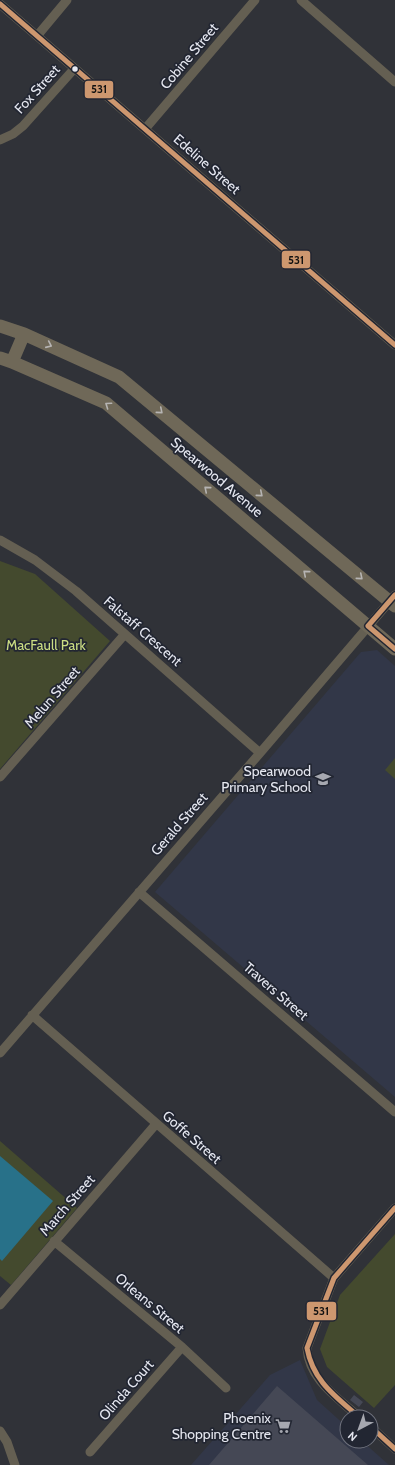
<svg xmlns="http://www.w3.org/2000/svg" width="395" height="1465" viewBox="0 0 395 1465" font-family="Cabin,sans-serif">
	<rect width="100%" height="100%" fill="#303238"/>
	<path fill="#323748" d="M 377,650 L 395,666 L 395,1097 L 155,892 L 361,652 Z
		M 300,1360 L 317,1400 L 347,1427 L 347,1441 L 362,1441 L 389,1465 L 191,1465 L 270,1375 Z"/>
	<path fill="#444a2e" d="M 0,561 L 35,574 L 110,641 L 0,769 Z
		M 395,758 L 395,779 L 385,770 Z
		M 0,1141 L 77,1208 L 11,1285 L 0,1276 Z
		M 395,1234 L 395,1385 L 374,1408 L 327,1367 L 320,1349 L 340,1295 Z"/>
	<path fill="#287189" d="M 0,1156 L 53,1201 L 2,1261 L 0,1259 Z"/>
	<path fill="#454855" d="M 277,1386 L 368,1465 L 209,1465 Z
		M 354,1395 L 363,1402 L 359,1407 L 350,1400 Z"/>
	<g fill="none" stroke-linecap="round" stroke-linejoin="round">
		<path stroke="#645f52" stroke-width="9" d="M 301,0 L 395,82
			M 0,4 L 395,345
			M 37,36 L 67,0
			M 145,129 L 255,0
			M 0,140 L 13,134 L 23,126 L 74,69
			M 0,540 L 35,560 L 76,591 L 260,753
			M 0,777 L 125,634
			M 139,892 L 395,1112
			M 32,1015 L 334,1278
			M 0,1053 L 260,753 L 395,595
			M 54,1241 L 182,1347 L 226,1388
			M 0,1305 L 156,1124
			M 359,1417 C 337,1397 309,1380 307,1348 L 334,1278 L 395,1208
			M 371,1427 L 395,1449
			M 0,1431 L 7,1442 L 15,1465
			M 90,1452 L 182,1347"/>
		<path stroke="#6f6858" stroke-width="13" d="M 0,326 L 24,334 L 119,377 L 395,606
			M 0,358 L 12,362 L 106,403 L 395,649
			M 12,362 L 24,334"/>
		<defs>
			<path id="bus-1" d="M 0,4 L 395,345
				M 395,595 L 368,626 L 395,649
				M 359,1417 C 335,1396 313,1381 307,1348 L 334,1278 L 395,1208
				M 371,1427 L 395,1449"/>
		</defs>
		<use href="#bus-1" stroke="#222632" stroke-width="8"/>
		<use href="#bus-1" stroke="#cd976f" stroke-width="5"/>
	</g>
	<defs><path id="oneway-chevron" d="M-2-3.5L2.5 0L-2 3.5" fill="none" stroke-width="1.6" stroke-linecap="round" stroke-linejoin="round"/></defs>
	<g stroke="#b6b4b3">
		<use href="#oneway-chevron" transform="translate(49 345) rotate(24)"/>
		<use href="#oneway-chevron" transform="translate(108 405) rotate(-145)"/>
		<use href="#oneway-chevron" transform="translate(160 411) rotate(40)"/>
		<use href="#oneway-chevron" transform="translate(207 489) rotate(-140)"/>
		<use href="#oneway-chevron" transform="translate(260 494) rotate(40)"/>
		<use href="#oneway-chevron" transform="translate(306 573) rotate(-140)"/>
		<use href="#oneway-chevron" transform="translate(360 577) rotate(40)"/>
	</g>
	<defs>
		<symbol id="school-bare" viewBox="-9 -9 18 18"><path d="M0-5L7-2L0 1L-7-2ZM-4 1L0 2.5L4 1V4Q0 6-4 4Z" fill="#a6a8b0" stroke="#222632" stroke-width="2.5" paint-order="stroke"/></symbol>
		<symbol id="supermarket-bare" viewBox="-9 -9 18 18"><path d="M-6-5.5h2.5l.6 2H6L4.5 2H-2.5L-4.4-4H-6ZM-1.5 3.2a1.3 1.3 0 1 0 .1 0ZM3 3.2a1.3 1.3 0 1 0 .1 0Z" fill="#a6a8b0" stroke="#222632" stroke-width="2.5" paint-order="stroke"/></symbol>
	</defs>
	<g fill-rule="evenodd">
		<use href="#school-bare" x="312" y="768" width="22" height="22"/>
		<use href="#supermarket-bare" x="272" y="1415" width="22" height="22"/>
	</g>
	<circle fill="#e5e7f0" stroke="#222632" stroke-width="1.5" cx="75" cy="69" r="3.5"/>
	<g text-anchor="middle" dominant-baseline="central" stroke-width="3.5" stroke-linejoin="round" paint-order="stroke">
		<g font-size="14" fill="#e5e7f0" stroke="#222632">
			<text transform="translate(189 56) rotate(-50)">Cobine Street</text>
			<text transform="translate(37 89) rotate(-48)">Fox Street</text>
			<text transform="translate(207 164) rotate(41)">Edeline Street</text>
			<text transform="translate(217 477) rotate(40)">Spearwood Avenue</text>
			<text transform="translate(143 631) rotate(41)">Falstaff Crescent</text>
			<text transform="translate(52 697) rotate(-49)">Melun Street</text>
			<text transform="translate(179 824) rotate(-49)">Gerald Street</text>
			<text transform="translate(276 991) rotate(41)">Travers Street</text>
			<text transform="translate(192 1137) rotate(41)">Goffe Street</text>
			<text transform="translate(67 1205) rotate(-49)">March Street</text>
			<text transform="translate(150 1303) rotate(40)">Orleans Street</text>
			<text transform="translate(126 1390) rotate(-49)">Olinda Court</text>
		</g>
		<g font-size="14" fill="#cbdd83" stroke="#222632">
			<text x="46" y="645">MacFaull Park</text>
		</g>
		<g font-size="14" fill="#e5e7f0" stroke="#222632" text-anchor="end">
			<text x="311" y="771">Spearwood<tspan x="311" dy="16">Primary School</tspan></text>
			<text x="271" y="1418">Phoenix<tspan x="271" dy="16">Shopping Centre</tspan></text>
		</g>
	</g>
	<g stroke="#222632" stroke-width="1.5">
		<rect x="84" y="80" width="30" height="19" rx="4" fill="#cd976f"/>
		<rect x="281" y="250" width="30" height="19" rx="4" fill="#cd976f"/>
		<rect x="306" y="1301" width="31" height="20" rx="4" fill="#cd976f"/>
	</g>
	<g font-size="11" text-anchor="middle" font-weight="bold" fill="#111">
		<text x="99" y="93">531</text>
		<text x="296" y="264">531</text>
		<text x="321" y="1315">531</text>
	</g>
	<g transform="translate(359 1429) rotate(221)"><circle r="19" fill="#222632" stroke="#70737e"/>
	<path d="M0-3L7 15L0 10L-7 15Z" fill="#a6a8b0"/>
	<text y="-6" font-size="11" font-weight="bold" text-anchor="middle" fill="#e5e7f0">N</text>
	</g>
</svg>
